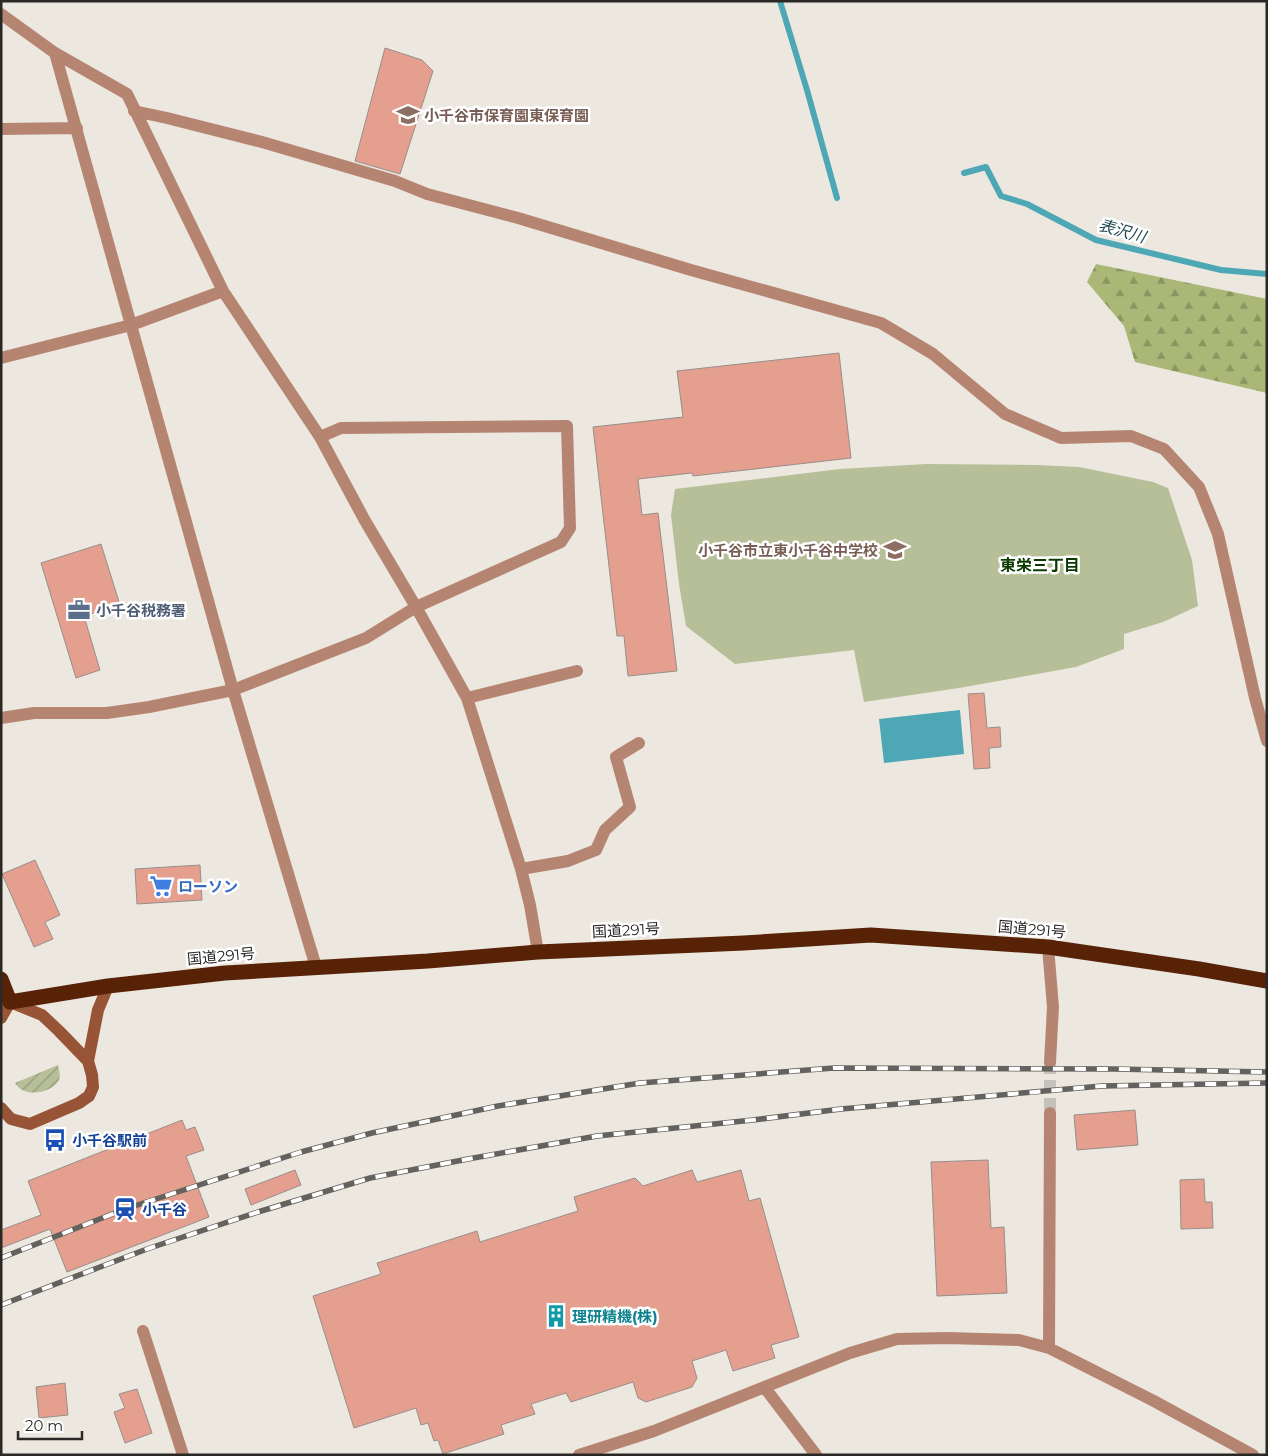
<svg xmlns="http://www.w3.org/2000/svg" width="1268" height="1456" viewBox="0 0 1268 1456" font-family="Montserrat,'Noto Sans JP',sans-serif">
	<defs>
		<pattern id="forest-firs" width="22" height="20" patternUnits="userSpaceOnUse" patternTransform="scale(1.25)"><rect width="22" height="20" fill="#aab777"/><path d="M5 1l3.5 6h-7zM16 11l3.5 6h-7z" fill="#8b9561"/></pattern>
		<pattern id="garden-furrows" width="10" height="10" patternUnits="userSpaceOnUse" patternTransform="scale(1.25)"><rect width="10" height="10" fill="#b7bf98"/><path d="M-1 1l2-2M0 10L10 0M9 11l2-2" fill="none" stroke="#959b7c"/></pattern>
	</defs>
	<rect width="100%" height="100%" fill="#ece8e0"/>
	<path fill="url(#forest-firs)" d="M 1096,264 L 1267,299 L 1267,393 L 1135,362 L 1124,326 L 1087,282 Z"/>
	<path fill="url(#garden-furrows)" d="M 58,1065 C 59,1070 61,1075 59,1080 C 51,1094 23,1098 15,1083 Z"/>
	<path fill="#b7bf98" d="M 926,464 L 1037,465 L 1079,467 L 1153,482 L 1168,488 L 1192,560 L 1198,606 L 1163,622 L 1124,634 L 1124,649 L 1076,667 L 959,688 L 864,702 L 854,650 L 735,664 L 686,626 L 679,584 L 671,515 L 675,489 L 840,469 Z"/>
	<path fill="#4da7b4" d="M 960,710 L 964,754 L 884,763 L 879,719 Z"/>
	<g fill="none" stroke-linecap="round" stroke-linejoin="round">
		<path stroke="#4da7b4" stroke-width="6" d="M 780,1 L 807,90 L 837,198
			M 964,173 L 986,167 L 1001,196 L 1027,204 L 1096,240 L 1221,270 L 1267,274"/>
	</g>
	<path fill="#e49f8f" stroke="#978e8b" d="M 385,48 L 422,60 L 433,71 L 400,174 L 355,161 Z
		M 839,353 L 851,458 L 693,476 L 692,473 L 638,479 L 642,515 L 658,513 L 677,671 L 628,676 L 624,636 L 617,636 L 593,427 L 683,417 L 677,371 Z
		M 101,544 L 120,605 L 84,616 L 100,670 L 76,678 L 41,563 Z
		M 984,693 L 987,728 L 1000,727 L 1001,747 L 989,748 L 990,768 L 974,769 L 968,694 Z
		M 35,860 L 60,915 L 45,922 L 53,939 L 34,947 L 2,874 Z
		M 200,865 L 202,900 L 137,904 L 135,869 Z
		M 1135,1110 L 1138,1145 L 1077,1150 L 1074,1115 Z
		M 182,1120 L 186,1130 L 195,1127 L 204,1150 L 186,1156 L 209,1217 L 67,1272 L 50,1229 L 1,1248 L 1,1230 L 41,1215 L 28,1181 Z
		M 988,1160 L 991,1228 L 1004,1227 L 1007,1293 L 937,1296 L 931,1162 Z
		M 295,1170 L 301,1185 L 251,1205 L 245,1189 Z
		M 692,1170 L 697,1182 L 741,1170 L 749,1201 L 760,1198 L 799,1337 L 771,1345 L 775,1358 L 733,1371 L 726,1350 L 692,1361 L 697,1378 L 692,1387 L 646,1402 L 638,1398 L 633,1382 L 571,1402 L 566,1393 L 531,1404 L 535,1414 L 501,1425 L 504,1434 L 443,1454 L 438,1440 L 434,1441 L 428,1423 L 421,1425 L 416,1408 L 354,1428 L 313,1296 L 381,1274 L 377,1263 L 477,1231 L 480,1242 L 578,1211 L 574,1197 L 635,1178 L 643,1186 Z
		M 1204,1179 L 1205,1202 L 1212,1202 L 1213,1228 L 1181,1229 L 1180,1180 Z
		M 65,1383 L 68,1415 L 39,1418 L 36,1387 Z
		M 137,1389 L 152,1433 L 125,1443 L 114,1412 L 125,1408 L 119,1394 Z"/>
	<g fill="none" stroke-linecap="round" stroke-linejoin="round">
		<path stroke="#c5c2bb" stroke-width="12" stroke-dasharray="12 6" stroke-linecap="butt" d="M 1050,1062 L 1050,1113"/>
		<path stroke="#b68572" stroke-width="12" d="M 1,14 L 55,53 L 127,94 L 223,291 L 320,437 L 364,519 L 416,607 L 467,698 L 521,869 L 530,905 L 538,952
			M 55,53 L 233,690 L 316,967
			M 134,111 L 167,118 L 262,142 L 395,181 L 427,194 L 518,218 L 691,270 L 881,323 L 933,354 L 1005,414 L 1061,438 L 1131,436 L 1164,449 L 1199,487 L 1218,534 L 1255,698 L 1267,741
			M 1,129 L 77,128
			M 1,358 L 131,325 L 223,291
			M 467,698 L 577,671
			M 1,718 L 34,713 L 107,713 L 149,707 L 233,690 L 366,638 L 416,607 L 561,542 L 570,528 L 567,426 L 341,428 L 320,437
			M 521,869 L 568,861 L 596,850 L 605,830 L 630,807 L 616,757 L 639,743
			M 1048,947 L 1053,1007 L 1050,1062
			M 143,1331 L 183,1455
			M 1049,1348 L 1050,1113
			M 765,1388 L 816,1455
			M 579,1455 L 654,1431 L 850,1353 L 897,1339 L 947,1338 L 1019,1340 L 1049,1348 L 1152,1400 L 1253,1455"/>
		<path stroke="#985437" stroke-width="12" d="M 1,1005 L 10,1002 L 42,1015 L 59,1031 L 88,1061 L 92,1075 L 93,1087 L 89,1096 L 79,1103 L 30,1124 L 11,1119 L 1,1108
			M 1,1018 L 10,1002
			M 88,1061 L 98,1010 L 108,986"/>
		<path stroke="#582207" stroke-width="15" d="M 1,979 L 10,1002 L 108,986 L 225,973 L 428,961 L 538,952 L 744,943 L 871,935 L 1048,947 L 1199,969 L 1267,981"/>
		<defs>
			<path id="rail" d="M 1,1258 L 125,1209 L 301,1152 L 372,1133 L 498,1106 L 640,1083 L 834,1068 L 1113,1069 L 1267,1072
				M 1,1305 L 147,1249 L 258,1212 L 370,1178 L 468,1159 L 597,1136 L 753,1120 L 841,1109 L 1102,1086 L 1267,1083"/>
		</defs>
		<use href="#rail" stroke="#64625d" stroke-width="5.5"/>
		<use href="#rail" stroke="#fff" stroke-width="4" stroke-dasharray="11" stroke-linecap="butt"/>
	</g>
	<defs>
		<symbol id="school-bare" viewBox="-9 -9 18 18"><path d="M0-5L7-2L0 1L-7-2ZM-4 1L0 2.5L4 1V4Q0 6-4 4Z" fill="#8d6e63" stroke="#fff" stroke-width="2.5" paint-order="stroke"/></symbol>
		<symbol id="office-bare" viewBox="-9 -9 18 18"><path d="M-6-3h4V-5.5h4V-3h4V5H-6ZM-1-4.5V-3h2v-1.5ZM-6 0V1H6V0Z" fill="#5c6f8a" stroke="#fff" stroke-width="2.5" paint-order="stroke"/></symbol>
		<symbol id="supermarket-bare" viewBox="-9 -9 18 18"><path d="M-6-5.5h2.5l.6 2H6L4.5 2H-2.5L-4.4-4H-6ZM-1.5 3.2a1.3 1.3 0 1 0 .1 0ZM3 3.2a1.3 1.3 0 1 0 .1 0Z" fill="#3f7fe0" stroke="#fff" stroke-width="2.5" paint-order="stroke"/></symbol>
		<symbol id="bus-bare" viewBox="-9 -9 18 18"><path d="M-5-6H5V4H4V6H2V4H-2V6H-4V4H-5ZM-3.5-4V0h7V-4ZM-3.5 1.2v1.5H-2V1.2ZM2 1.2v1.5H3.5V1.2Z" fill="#1a4fb4" stroke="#fff" stroke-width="2.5" paint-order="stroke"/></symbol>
		<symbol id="station-bare" viewBox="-9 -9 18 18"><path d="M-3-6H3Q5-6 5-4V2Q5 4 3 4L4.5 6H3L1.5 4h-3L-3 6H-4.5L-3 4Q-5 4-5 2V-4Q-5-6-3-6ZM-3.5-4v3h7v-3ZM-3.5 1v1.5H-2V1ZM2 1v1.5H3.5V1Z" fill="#1a4fb4" stroke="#fff" stroke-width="2.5" paint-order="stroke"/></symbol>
		<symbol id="building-bare" viewBox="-9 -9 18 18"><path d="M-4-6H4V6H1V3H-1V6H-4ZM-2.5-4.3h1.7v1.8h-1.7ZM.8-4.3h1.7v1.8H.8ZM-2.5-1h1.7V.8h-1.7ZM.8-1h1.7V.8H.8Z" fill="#0f9aa8" stroke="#fff" stroke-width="2.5" paint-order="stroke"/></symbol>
	</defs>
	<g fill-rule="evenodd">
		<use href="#school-bare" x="392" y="99" width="32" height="32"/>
		<use href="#school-bare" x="879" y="534" width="32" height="32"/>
		<use href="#office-bare" x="63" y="594" width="32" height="32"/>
		<use href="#supermarket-bare" x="145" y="870" width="32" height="32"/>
		<use href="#bus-bare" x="39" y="1124" width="32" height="32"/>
		<use href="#station-bare" x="109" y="1193" width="32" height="32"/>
		<use href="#building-bare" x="540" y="1300" width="32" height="32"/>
	</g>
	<g text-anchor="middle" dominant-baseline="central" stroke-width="5" stroke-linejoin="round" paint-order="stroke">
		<g font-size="15" font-weight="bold" fill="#785e54" stroke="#fff" text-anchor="start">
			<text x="424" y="115">小千谷市保育園東保育園</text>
			<text x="878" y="550" text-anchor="end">小千谷市立東小千谷中学校</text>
		</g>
		<g font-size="15" font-weight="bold" fill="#4e5e75" stroke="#fff" text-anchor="start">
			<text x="96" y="610">小千谷税務署</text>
		</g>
		<g font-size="15" font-weight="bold" fill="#366cbe" stroke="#fff" text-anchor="start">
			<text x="178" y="886">ローソン</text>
		</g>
		<g font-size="15" fill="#2a2825" stroke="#fff">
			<text transform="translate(1032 929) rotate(5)">国道291号</text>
			<text transform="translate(626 930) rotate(-3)">国道291号</text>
			<text transform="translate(221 956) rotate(-5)">国道291号</text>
		</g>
		<g font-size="15" font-weight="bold" fill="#164399" stroke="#fff" text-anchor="start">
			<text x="72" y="1140">小千谷駅前</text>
			<text x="142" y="1209">小千谷</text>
		</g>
		<g font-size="15" font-weight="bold" fill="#0d838f" stroke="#fff" text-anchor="start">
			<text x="572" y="1316">理研精機(株)</text>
		</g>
		<g font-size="16" font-style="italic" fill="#1f484e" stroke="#fff">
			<text transform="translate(1122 231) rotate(16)">表沢川</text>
		</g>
		<g font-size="16" font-weight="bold" fill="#0a3a00" stroke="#fff">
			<text x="1040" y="565">東栄三丁目</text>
		</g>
	</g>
	<rect width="1268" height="1456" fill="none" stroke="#2a2825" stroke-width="5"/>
	<path d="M18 1431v8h64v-8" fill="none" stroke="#2a2825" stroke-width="2.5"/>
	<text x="25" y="1431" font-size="15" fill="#2a2825" stroke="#ffffff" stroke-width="4" paint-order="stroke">20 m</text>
</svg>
